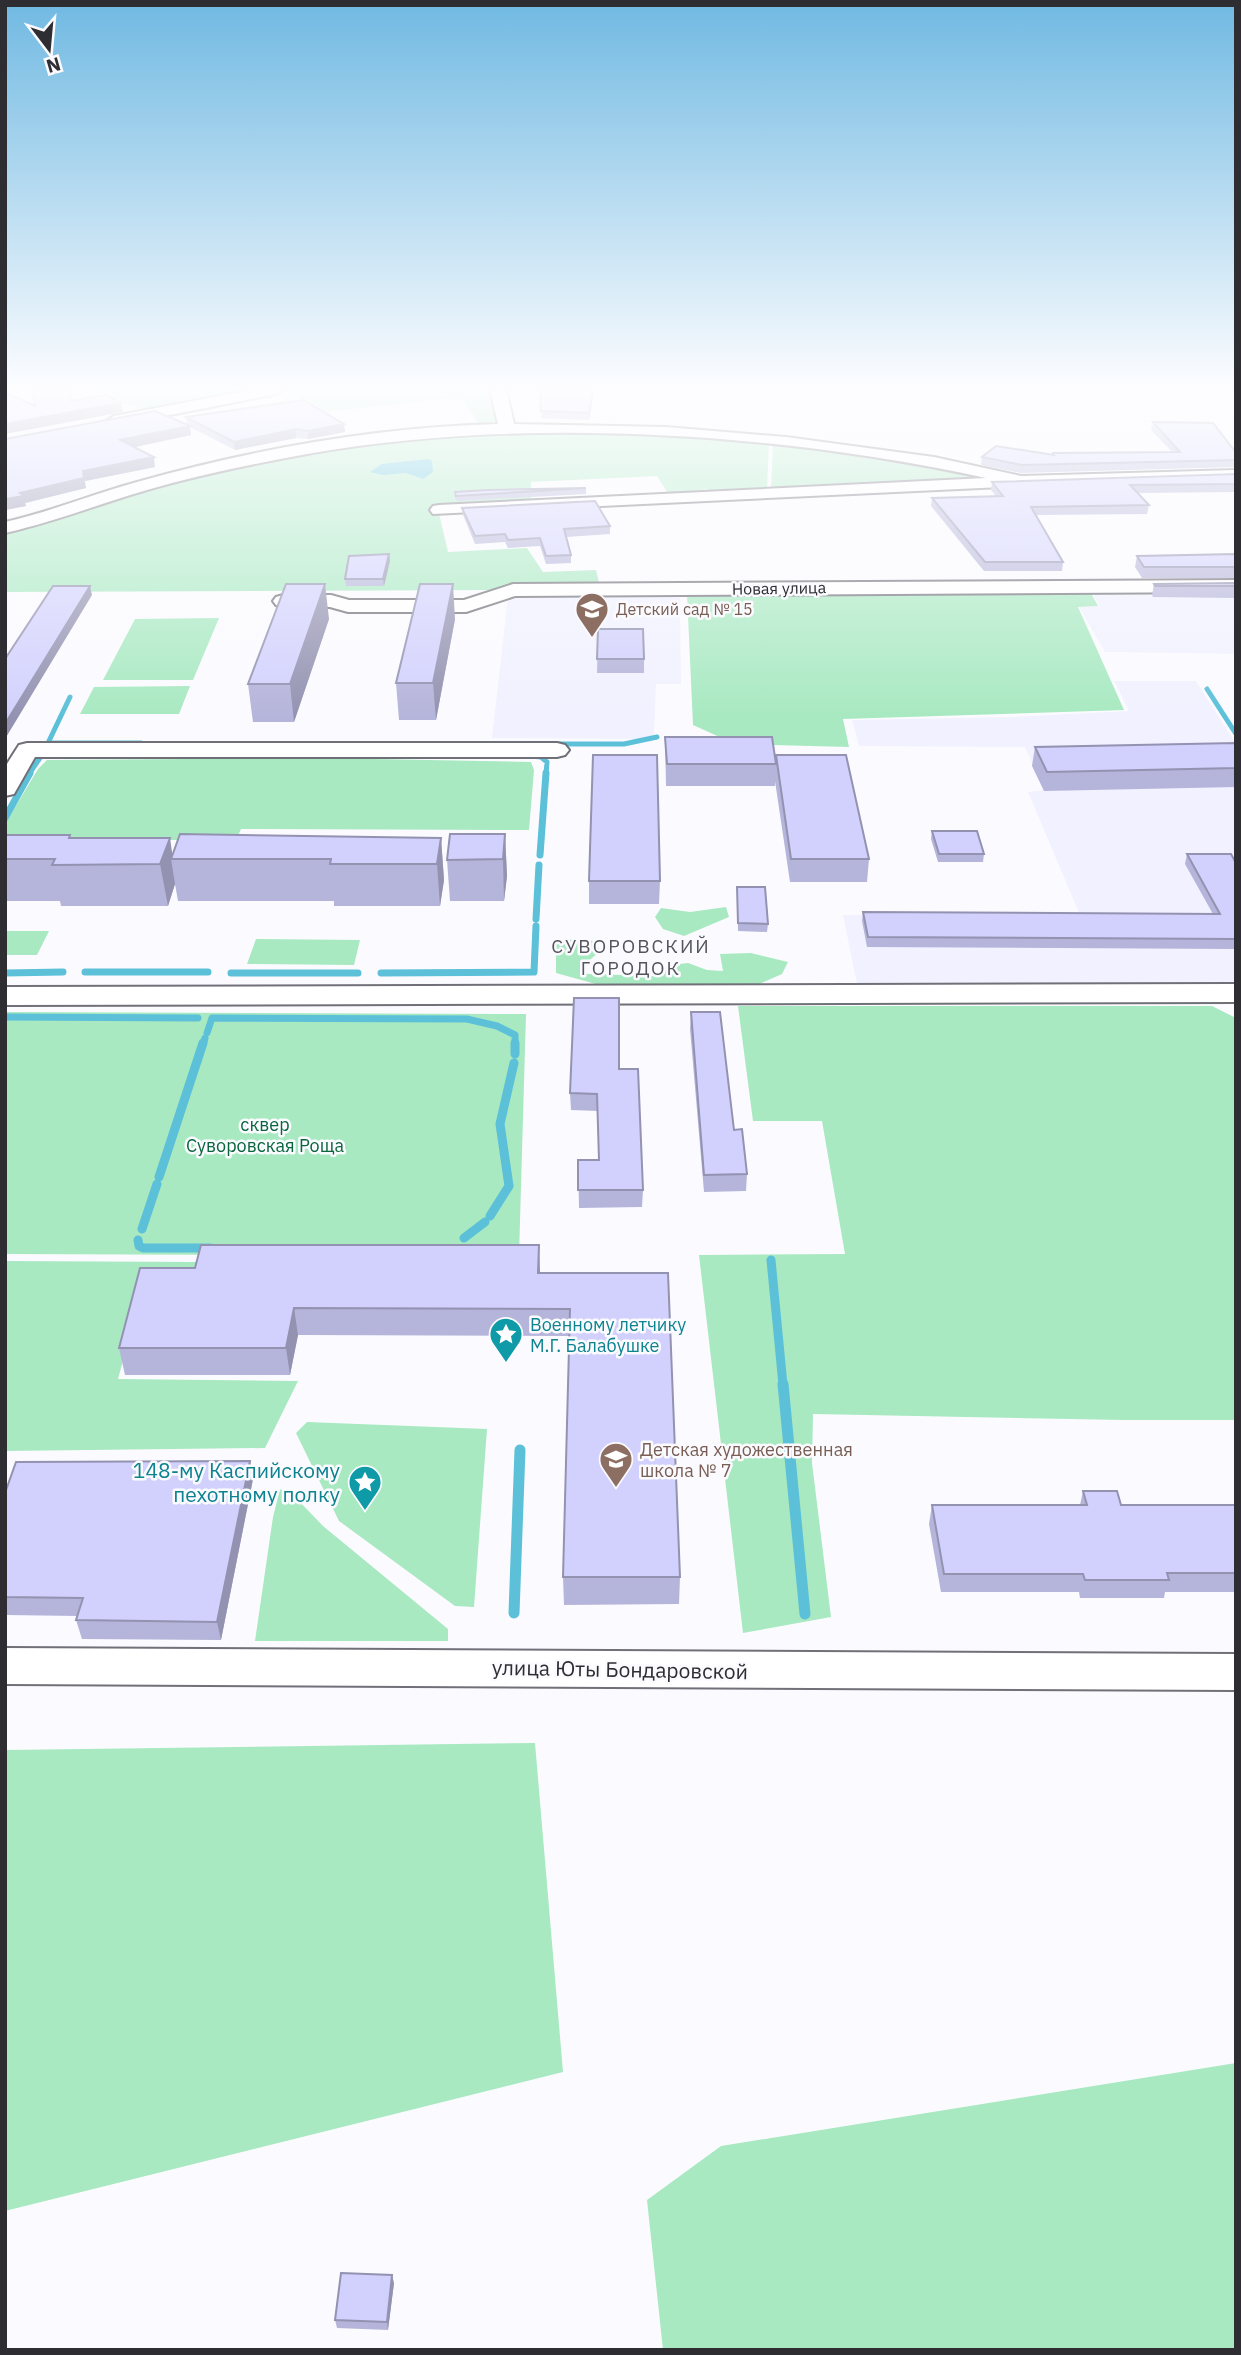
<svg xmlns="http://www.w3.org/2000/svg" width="1241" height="2355" viewBox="0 0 1241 2355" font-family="'IBM Plex Sans',sans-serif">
	<rect width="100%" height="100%" fill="#fbfbff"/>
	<path fill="#f1f1ff" d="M 1092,592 L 1236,592 L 1236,654 L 1105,652 L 1079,607 L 1099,606 Z
		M 680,594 L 681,684 L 656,684 L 654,734 L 647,739 L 492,738 L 508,595 Z
		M 1114,681 L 1196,681 L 1236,744 L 1236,985 L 857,984 L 843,915 L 1080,915 L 1028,792 L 1044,790 L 1025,747 L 859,746 L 852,720 L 1012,717 L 1129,711 Z"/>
	<path fill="#a8e9c1" d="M 118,389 L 270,389 L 148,412 L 98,392 Z
		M 288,389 L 444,389 L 491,393 L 498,423 L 488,427 L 451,430 L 449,425 L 478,422 L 461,397 L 326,412 L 285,390 Z
		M 614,431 L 626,436 L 686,434 L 769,443 L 767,491 L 714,494 L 707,489 L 669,495 L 657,476 L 531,482 L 531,502 L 438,509 L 448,552 L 527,548 L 543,572 L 596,570 L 599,583 L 499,590 L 5,592 L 5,530 L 182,479 L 294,455 L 436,435 Z
		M 773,443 L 996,478 L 771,491 Z
		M 1091,593 L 1098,606 L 1078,607 L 1124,710 L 843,719 L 849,747 L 735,744 L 693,725 L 687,594 Z
		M 219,618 L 193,680 L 103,680 L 135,619 Z
		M 190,686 L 179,714 L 80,714 L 94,687 Z
		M 319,758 L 531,762 L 534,770 L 529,830 L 241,829 L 236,840 L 15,840 L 5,850 L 5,824 L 38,769 L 47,760 Z
		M 726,907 L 729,917 L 684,936 L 663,929 L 655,917 L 661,908 L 690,912 Z
		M 5,931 L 49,931 L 37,955 L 5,955 Z
		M 256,939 L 360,940 L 354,965 L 247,964 Z
		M 556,939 L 595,941 L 600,951 L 583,966 L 587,974 L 657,976 L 670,965 L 688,963 L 707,970 L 723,971 L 720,954 L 751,953 L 788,962 L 782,974 L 757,985 L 697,987 L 603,986 L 556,973 Z
		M 738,1006 L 1212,1006 L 1236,1018 L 1236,1420 L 1125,1420 L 813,1414 L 812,1463 L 831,1617 L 743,1633 L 699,1255 L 845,1254 L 822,1121 L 753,1121 Z
		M 5,1012 L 526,1014 L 519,1256 L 5,1254 Z
		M 5,1261 L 200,1262 L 194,1290 L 142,1290 L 118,1379 L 298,1381 L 265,1448 L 5,1451 Z
		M 307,1422 L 487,1429 L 474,1607 L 455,1606 L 339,1521 L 296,1433 Z
		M 280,1489 L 295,1497 L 323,1526 L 448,1629 L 448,1641 L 255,1641 L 273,1517 Z
		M 535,1743 L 563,2072 L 5,2211 L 5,1750 Z
		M 1236,2063 L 1236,2350 L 663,2350 L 647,2200 L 721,2146 Z"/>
	<path fill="#5cc0d9" d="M 429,459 L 432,461 L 433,472 L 423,479 L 406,473 L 383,475 L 370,472 L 382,464 Z"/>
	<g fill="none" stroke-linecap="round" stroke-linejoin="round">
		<path stroke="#5cc0d9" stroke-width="5" d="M 1207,689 L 1236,734
			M 70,697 L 48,743 L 141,743
			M 552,744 L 624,744 L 657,737
			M 530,756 L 541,757 L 547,762 L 546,774
			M 29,774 L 42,755 L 50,755"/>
		<path stroke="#5cc0d9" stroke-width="7" d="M 5,818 L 30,773
			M 540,855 L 546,773
			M 536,919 L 539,865
			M 85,972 L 208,972
			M 5,973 L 63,972
			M 231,973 L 358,973
			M 381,973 L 534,972 L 536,926
			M 5,1017 L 198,1018
			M 207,1033 L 212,1018 L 467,1019 L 497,1026 L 515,1035 L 515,1045
			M 203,1045 L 205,1038"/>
		<path stroke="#5cc0d9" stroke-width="9" d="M 515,1043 L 515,1054
			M 159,1177 L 203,1043
			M 490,1216 L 509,1186 L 500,1124 L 514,1063
			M 142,1229 L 157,1184
			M 464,1238 L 485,1222
			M 138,1240 L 139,1246 L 143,1248 L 210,1248
			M 771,1260 L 783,1385"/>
		<path stroke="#5cc0d9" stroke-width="11" d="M 783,1384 L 805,1614
			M 514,1613 L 520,1450"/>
		<defs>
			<path id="street" d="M 256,389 L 285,389 L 277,394 L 114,426 L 106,421 L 114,416 Z
				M 490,389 L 506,389 L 514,424 L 666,427 L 786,437 L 934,457 L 1021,476 L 1236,470 L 1236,480 L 1021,486 L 433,514 L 430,510 L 433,506 L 439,505 L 986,478 C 774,432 520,416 307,454 C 253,464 199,475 147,490 C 99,504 54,522 5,533 L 5,522 C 50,512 93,494 137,482 C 254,449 377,427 498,424 Z
				M 1236,580 L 1236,592 L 515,596 L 466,612 L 348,612 L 330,607 L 283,607 L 276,605 L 273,601 L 276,597 L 283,595 L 331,595 L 349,600 L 464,600 L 513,584 Z
				M 27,743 L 557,743 L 565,745 L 569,750 L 565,755 L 557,757 L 35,757 L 14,794 L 5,796 L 5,767 L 19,745 Z
				M 1236,984 L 1236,1002 L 5,1005 L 5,987 Z
				M 5,1648 L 1236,1654 L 1236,1690 L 5,1684 Z"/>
		</defs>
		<use href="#street" stroke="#707078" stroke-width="4"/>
		<use href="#street" fill="#fff" fill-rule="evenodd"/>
	</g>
	<path fill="#b5b4da" d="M 540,389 L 594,389 L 589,420 L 541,418 Z
		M 186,417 L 344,424 L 345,432 L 308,439 L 296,438 L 235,450 L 190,427 L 191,435 L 134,447 L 155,467 L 85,481 L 86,488 L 25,503 L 26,506 L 5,510 L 5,439 L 187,425 Z
		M 1153,422 L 1236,450 L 1236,467 L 1021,473 L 981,465 L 982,457 L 1053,455 L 1053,453 L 1172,452 L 1151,430 Z
		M 1236,474 L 1236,492 L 1138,493 L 1149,505 L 1147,514 L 1036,515 L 1063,562 L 1062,571 L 984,571 L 931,506 L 932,498 L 996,496 L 991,490 L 992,482 Z
		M 586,488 L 586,494 L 457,501 L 455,498 L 455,492 Z
		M 462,508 L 610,526 L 610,534 L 566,537 L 571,555 L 571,563 L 546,564 L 540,546 L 508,548 L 505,542 L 475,544 L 463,515 Z
		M 1236,554 L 1236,578 L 1142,578 L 1135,567 L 1137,556 Z
		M 390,561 L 384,586 L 346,586 L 345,579 Z
		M 1236,583 L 1236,599 L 1235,598 L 1153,597 L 1152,595 L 1154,584 Z
		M 329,619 L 294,722 L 253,722 L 248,684 Z
		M 455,619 L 436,720 L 399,720 L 396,683 Z
		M 598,629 L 644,659 L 644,673 L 597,673 Z
		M 665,737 L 776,760 L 869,859 L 867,882 L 790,882 L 775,781 L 775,786 L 666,786 Z
		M 1236,743 L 1236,787 L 1044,791 L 1032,766 L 1035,747 Z
		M 932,831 L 984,854 L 983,862 L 938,862 L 931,839 Z
		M 505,834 L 507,876 L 504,901 L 450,901 L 447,860 Z
		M 70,835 L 71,838 L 173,855 L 441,838 L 444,880 L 440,906 L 334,906 L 334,901 L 178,901 L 175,884 L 168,906 L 61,906 L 60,901 L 5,901 L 5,836 Z
		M 1187,854 L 1236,863 L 1236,949 L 867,947 L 862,921 L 863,912 L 1213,914 L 1185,864 Z
		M 589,881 L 660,881 L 659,904 L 589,904 Z
		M 737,887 L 768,924 L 767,932 L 738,931 Z
		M 691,1012 L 734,1130 L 747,1174 L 746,1191 L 704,1192 L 690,1029 Z
		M 619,1069 L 643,1190 L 642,1207 L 579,1208 L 578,1160 L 598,1160 L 598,1111 L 571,1110 L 570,1093 Z
		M 140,1268 L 540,1273 L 668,1273 L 680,1577 L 679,1604 L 564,1605 L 563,1577 L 569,1336 L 298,1335 L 290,1375 L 125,1375 L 119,1348 Z
		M 250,1461 L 253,1479 L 221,1640 L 82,1639 L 76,1620 L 78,1616 L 5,1615 L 5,1493 Z
		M 1083,1491 L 1121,1505 L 1236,1505 L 1236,1592 L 1165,1592 L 1164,1598 L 1080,1598 L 1079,1592 L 941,1592 L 929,1524 L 932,1505 L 1080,1505 Z
		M 394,2283 L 388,2330 L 337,2328 L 335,2320 Z"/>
	<path fill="#9392b1" d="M 593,389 L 594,389 L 589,420 L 589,413 Z
		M 121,403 L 123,412 L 5,434 L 5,424 Z
		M 344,424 L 345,432 L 308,439 L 308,431 Z
		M 190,426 L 191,435 L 121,450 L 120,440 Z
		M 296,429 L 296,438 L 235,450 L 234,442 Z
		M 154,457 L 155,467 L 85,481 L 83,471 Z
		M 84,478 L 86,488 L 25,503 L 26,506 L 5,510 L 5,499 L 20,493 Z
		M 389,554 L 390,561 L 384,586 L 383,579 Z
		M 325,584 L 329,619 L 294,722 L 290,684 Z
		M 453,584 L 455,619 L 436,720 L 433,683 Z
		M 90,586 L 92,595 L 5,739 L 5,724 Z
		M 505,834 L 507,876 L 504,901 L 503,859 Z
		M 170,838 L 173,859 L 171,859 L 175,884 L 168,906 L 160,864 Z
		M 441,838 L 444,880 L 440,906 L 437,864 Z
		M 539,1245 L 540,1271 L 539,1300 L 538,1273 Z
		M 294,1308 L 298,1335 L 290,1375 L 286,1348 Z
		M 250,1461 L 253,1479 L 221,1640 L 217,1622 Z
		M 392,2275 L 394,2283 L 388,2330 L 387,2322 Z"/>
	<path fill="#d2d1fd" stroke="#9392b1" stroke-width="2" d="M 33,389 L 69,389 L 71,401 L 106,395 L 121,403 L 5,424 L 5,392 L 35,406 Z
		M 540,389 L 593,389 L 589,413 L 541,411 Z
		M 303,400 L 344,424 L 308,431 L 296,429 L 234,442 L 186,417 Z
		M 155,411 L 190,426 L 120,440 L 154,457 L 83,471 L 84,478 L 20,493 L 24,496 L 5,499 L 5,439 Z
		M 1153,422 L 1213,423 L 1234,450 L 1236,450 L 1236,460 L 1022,465 L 982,457 L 996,446 L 1054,455 L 1053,453 L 1180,452 Z
		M 1236,474 L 1236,484 L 1130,485 L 1149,505 L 1031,507 L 1063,562 L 985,562 L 932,498 L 1003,496 L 992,482 Z
		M 586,488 L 456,496 L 455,492 L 488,490 Z
		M 595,501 L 610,526 L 564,529 L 571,555 L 546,556 L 540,538 L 508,540 L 505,534 L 475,536 L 462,508 Z
		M 389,554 L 383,579 L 345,579 L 349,556 Z
		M 1236,554 L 1236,567 L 1144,567 L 1137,556 Z
		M 1236,583 L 1236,586 L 1155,586 L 1154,584 Z
		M 286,584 L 325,584 L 290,684 L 248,684 Z
		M 420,584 L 453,584 L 433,683 L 396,683 Z
		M 53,586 L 90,586 L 5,724 L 5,659 Z
		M 598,629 L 643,629 L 644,659 L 597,659 Z
		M 665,737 L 772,737 L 776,764 L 667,764 Z
		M 1236,743 L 1236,768 L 1047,772 L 1035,747 Z
		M 593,755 L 657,755 L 660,881 L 589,881 Z
		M 776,755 L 846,755 L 869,859 L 791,859 Z
		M 932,831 L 977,831 L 984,854 L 939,854 Z
		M 180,834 L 441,838 L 437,864 L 330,864 L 331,859 L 171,859 Z
		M 450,834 L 505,834 L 503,859 L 447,860 Z
		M 6,835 L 70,835 L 69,838 L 170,838 L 160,864 L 52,865 L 55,859 L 5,859 Z
		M 1187,854 L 1231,854 L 1236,863 L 1236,939 L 868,937 L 863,912 L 1220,914 Z
		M 737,887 L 765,887 L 768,924 L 738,923 Z
		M 574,998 L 619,998 L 619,1069 L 638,1069 L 643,1190 L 578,1190 L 578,1160 L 599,1160 L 597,1094 L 570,1093 Z
		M 691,1012 L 720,1012 L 734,1130 L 742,1129 L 747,1174 L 704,1175 Z
		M 201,1245 L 539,1245 L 538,1273 L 668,1273 L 680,1577 L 563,1577 L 570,1309 L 294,1308 L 286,1348 L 119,1348 L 140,1268 L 195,1268 Z
		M 250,1461 L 217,1622 L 76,1620 L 83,1598 L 5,1597 L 5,1493 L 16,1462 Z
		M 1083,1491 L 1117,1491 L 1121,1505 L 1236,1505 L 1236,1573 L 1167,1573 L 1169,1580 L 1085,1580 L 1083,1574 L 944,1574 L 932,1505 L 1087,1505 Z
		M 341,2273 L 392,2275 L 387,2322 L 335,2320 Z"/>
	<linearGradient id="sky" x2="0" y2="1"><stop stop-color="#70b9e2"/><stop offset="0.54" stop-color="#fdfdff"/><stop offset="1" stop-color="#fdfdff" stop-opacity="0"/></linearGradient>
	<rect width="1241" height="718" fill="url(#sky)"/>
	<defs>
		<symbol id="school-pin" viewBox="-11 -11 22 30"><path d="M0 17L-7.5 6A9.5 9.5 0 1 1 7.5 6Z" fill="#8d6e63" stroke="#fbfbff"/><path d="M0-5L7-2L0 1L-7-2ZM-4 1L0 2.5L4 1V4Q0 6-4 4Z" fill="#fff"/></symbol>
		<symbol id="sight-pin" viewBox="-11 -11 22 30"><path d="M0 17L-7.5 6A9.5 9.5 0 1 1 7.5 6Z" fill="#0f9aa8" stroke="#fbfbff"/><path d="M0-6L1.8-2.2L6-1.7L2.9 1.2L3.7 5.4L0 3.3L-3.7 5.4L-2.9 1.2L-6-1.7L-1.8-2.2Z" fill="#fff"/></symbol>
	</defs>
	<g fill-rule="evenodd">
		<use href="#school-pin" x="573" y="590" width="38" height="52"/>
		<use href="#sight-pin" x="487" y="1315" width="38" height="52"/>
		<use href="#school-pin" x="597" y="1440" width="38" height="52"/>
		<use href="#sight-pin" x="346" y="1463" width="38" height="52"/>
	</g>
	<g text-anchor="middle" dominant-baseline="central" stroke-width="5" stroke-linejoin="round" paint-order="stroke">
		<g font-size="16" fill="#2e2e32" stroke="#fbfbff">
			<text transform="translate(779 588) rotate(-1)">Новая улица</text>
		</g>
		<g font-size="16" fill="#785e54" stroke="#fbfbff" text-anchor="start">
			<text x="616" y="609">Детский сад № 15</text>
		</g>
		<g font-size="18" fill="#09653c" stroke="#fbfbff">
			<text x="265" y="1124">сквер<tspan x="265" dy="21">Суворовская Роща</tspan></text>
		</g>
		<g font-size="18" fill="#0d838f" stroke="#fbfbff" text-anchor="start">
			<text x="530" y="1324">Военному летчику<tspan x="530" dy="21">М.Г. Балабушке</tspan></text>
		</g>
		<g font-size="18" fill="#785e54" stroke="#fbfbff" text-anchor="start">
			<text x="640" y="1449">Детская художественная<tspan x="640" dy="21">школа № 7</tspan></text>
		</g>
		<g font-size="19" letter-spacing="2" fill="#54545c" stroke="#fbfbff">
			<text x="631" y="946">СУВОРОВСКИЙ<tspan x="631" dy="22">ГОРОДОК</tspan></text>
		</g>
		<g font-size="21" fill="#0d838f" stroke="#fbfbff" text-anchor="end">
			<text x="340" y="1470">148-му Каспийскому<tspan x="340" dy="24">пехотному полку</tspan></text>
		</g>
		<g font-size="21" fill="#2e2e32" stroke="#fbfbff">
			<text transform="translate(620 1669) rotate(1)">улица Юты Бондаровской</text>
		</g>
	</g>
	<rect width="1241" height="2355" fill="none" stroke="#2e2e32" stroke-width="14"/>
	<g transform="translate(49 49) rotate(164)" stroke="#fbfbff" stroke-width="5" paint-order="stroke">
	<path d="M0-5L12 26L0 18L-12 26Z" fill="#2e2e32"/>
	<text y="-10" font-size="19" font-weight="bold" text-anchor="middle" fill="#2e2e32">N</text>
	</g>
</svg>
